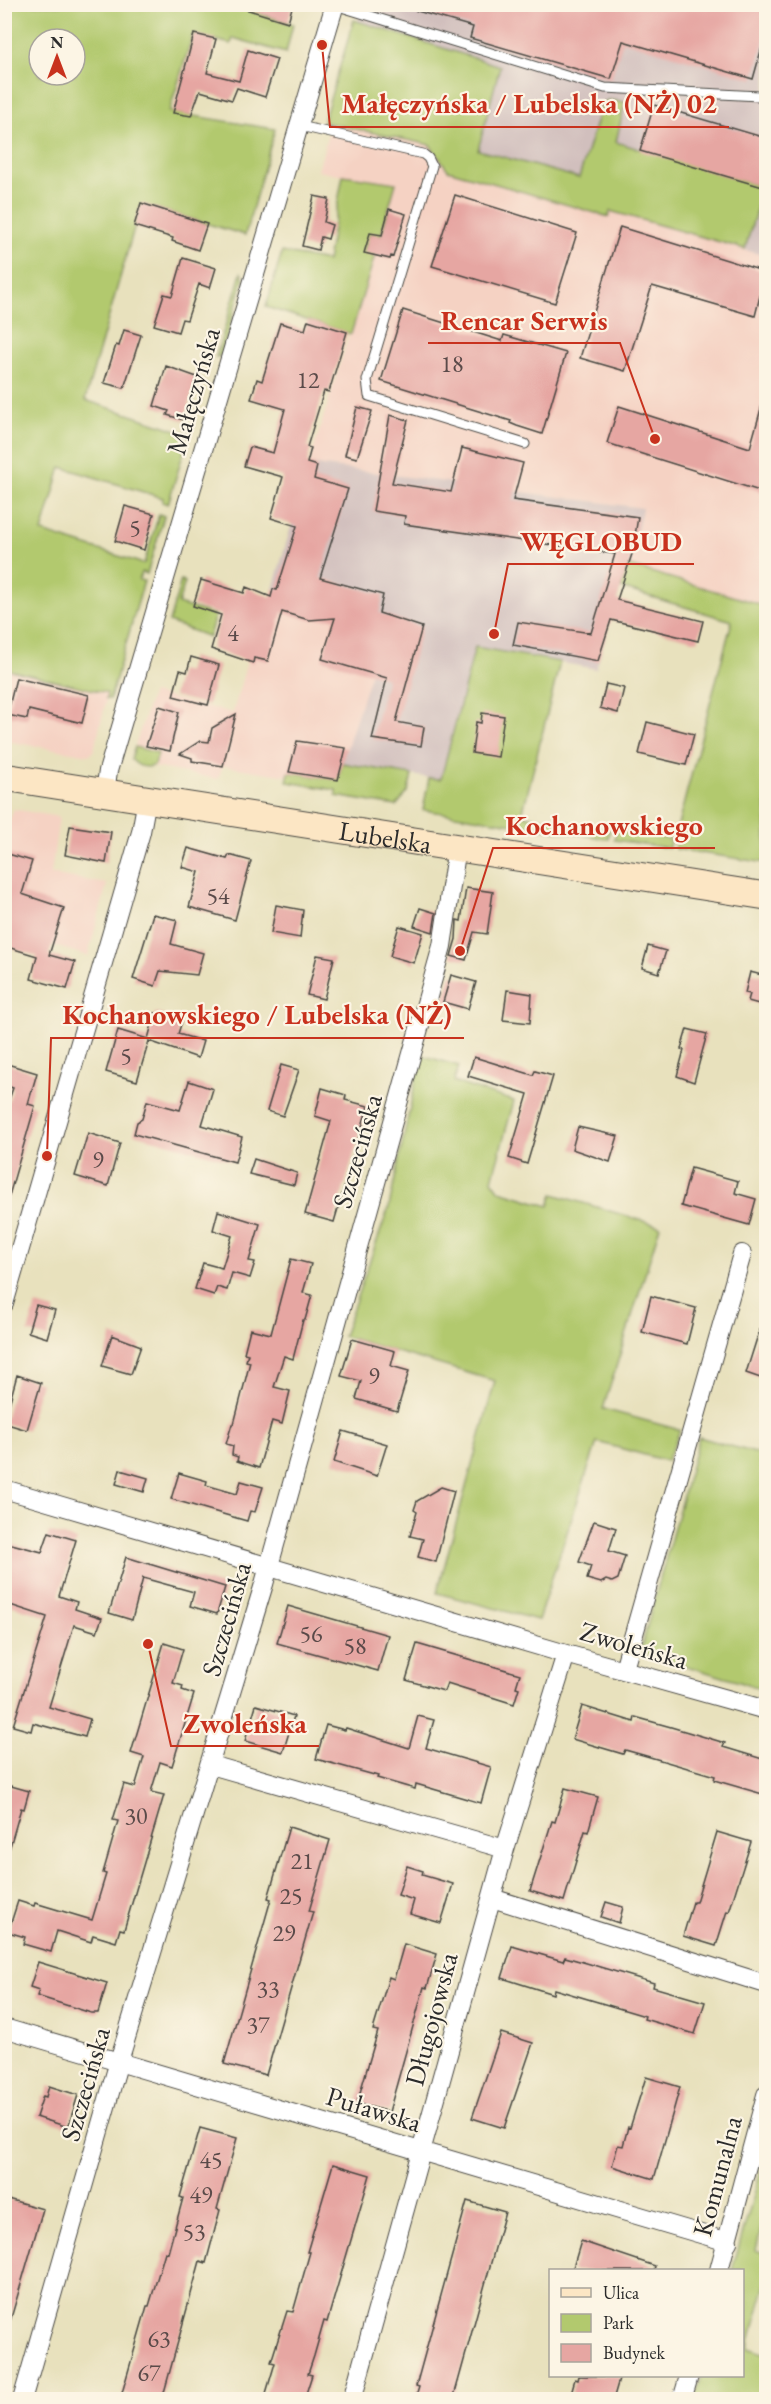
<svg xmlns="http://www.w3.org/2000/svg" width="771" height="2404" viewBox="0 0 771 2404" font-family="'EB Garamond',serif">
	<rect width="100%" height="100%" fill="#fcf5e5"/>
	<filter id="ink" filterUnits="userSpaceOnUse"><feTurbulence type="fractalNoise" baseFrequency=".0167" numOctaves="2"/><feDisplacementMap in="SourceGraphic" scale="12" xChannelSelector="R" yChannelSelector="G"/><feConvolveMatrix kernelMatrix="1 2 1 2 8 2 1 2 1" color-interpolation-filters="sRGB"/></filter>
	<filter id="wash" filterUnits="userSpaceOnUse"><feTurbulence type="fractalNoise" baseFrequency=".008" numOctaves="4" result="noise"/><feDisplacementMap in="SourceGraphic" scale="24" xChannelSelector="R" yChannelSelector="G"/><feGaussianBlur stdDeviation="1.35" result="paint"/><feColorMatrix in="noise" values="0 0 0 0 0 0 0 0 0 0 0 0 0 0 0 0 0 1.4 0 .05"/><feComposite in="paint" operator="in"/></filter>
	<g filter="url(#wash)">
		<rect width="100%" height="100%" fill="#e8e1bd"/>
		<path fill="#f5d2c3" d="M 347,62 L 427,84 L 448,170 L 608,217 L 610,210 L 766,256 L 766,606 L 630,566 L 642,508 L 309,464 L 396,183 L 318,171 Z
			M 273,589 L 377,619 L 377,653 L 338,780 L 287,782 L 288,776 L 223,766 L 218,779 L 136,764 L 131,759 L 152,693 L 233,713 L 247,661 L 253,662 Z
			M 4,669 L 108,693 L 94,750 L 89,755 L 5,741 Z
			M 13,809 L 59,817 L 51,874 L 107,884 L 88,956 L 5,931 L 5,835 Z"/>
		<path fill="#d1bfbd" d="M 450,4 L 766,5 L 766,256 L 610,211 L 609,217 L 448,170 L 427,141 L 347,62 L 362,5 L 394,5 L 446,19 Z
			M 309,464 L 642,508 L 630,566 L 627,568 L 596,669 L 475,647 L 441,780 L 342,763 L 377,653 L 377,619 L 383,595 L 321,578 L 314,601 L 273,589 Z"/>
		<path fill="#b2c96e" stroke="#6e7a4c" stroke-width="1.5" fill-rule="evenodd" d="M 4,5 L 264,5 L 261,14 L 293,24 L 286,53 L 233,38 L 231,44 L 193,34 L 169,112 L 275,129 L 245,235 L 141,204 L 85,400 L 189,434 L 168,504 L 162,502 L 163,498 L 61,467 L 42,532 L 144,564 L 159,514 L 164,516 L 147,574 L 142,572 L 139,580 L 144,581 L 110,699 L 106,699 L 107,693 L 5,669 ZM 39,39 L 75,39 L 75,75 L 39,75 Z
			M 354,20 L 500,66 L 478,150 L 579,178 L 602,103 L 608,100 L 625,102 L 616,142 L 763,187 L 745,249 L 610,211 L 609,217 L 448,170 L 430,145 L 323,122 Z
			M 343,175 L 396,183 L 381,235 L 370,233 L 364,252 L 375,255 L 351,334 L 266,307 L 282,252 L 327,261 Z
			M 241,273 L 244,278 L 221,356 L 216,357 Z
			M 630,566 L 766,606 L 766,863 L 675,849 L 674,840 L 732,621 L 621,588 L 627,568 Z
			M 181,580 L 185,582 L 178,604 L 215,615 L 209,637 L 169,622 Z
			M 475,647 L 560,662 L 522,815 L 610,829 L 608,839 L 423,810 L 429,778 L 441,779 Z
			M 135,747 L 158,753 L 155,765 C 145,769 138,767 131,759 Z
			M 342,763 L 412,775 L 408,792 L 396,806 L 336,796 L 336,790 L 287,782 L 289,772 L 338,780 Z
			M 617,830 L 670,839 L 669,848 L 614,840 Z
			M 421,1055 L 459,1066 L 454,1082 L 514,1101 L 492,1180 L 500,1191 L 549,1206 L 553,1194 L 660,1226 L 603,1409 L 680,1430 L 667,1461 L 597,1442 L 538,1620 L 437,1593 L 495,1381 L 343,1336 L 389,1207 Z
			M 699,1437 L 766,1456 L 766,1690 L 640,1652 Z
			M 764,2160 L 766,2161 L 766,2208 L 756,2250 L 766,2254 L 766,2284 L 748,2348 L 766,2354 L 766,2399 L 695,2399 L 702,2376 L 742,2376 L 742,2270 L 732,2270 Z"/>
		<g id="blocks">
			<path fill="#e6a6a2" d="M 243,4 L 293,4 L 288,22 L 242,8 Z
				M 411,4 L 766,4 L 766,33 L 753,79 L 623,41 L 611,79 L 470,38 L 473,27 L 410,9 Z
				M 194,34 L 216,39 L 207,73 L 239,81 L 248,50 L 277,59 L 265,97 L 237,88 L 232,100 L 200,91 L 191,116 L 173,113 Z
				M 654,105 L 766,138 L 766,188 L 640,151 Z
				M 455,195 L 577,233 L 555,303 L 432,266 Z
				M 314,196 L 329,199 L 324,222 L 332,225 L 328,239 L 321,237 L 318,250 L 302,246 Z
				M 141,203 L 207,224 L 198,250 L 172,241 L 173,238 L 134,226 Z
				M 389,209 L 406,214 L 393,257 L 391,256 L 390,259 L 364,253 L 370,233 L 382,235 Z
				M 620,227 L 766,272 L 755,316 L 652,286 L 625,371 L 580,358 Z
				M 183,258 L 216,268 L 210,288 L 199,284 L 187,320 L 182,319 L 178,332 L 154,325 L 164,294 L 172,296 Z
				M 403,310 L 502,341 L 504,335 L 566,353 L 542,434 L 517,426 L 510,423 L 511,421 L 381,381 Z
				M 308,320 L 347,332 L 329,392 L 324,391 L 307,447 L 311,448 L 307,463 L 317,466 L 314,479 L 348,489 L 320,578 L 383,595 L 379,613 L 422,627 L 396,722 L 424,727 L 421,746 L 372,739 L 387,678 L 322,659 L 335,618 L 309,620 L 282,612 L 268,661 L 254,658 L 253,663 L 211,649 L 221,615 L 193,606 L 201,580 L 244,593 L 246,587 L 271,597 L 273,589 L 277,590 L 297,526 L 271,518 L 283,477 L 244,466 L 250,447 L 273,453 L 285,409 L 251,399 L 257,379 L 262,381 L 280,323 L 305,330 Z
				M 124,330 L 141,335 L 124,388 L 104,383 L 116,345 L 119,346 Z
				M 166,366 L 197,377 L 184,420 L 167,415 L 169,411 L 154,406 Z
				M 762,405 L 766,405 L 766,493 L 607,443 L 619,406 L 750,448 Z
				M 357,407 L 372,411 L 357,458 L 345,455 Z
				M 390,415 L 408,420 L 392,483 L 451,492 L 462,448 L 523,463 L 513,500 L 638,517 L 632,554 L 617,600 L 703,621 L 698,641 L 611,620 L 598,661 L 513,645 L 518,622 L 591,633 L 615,554 L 404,524 L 405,516 L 373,511 Z
				M 125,506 L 154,514 L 144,550 L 115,541 Z
				M 191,657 L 219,665 L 208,705 L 173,696 L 180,670 L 187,672 Z
				M 16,678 L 89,695 L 82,723 L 29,710 L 27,719 L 7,715 Z
				M 606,684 L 624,688 L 618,713 L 600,708 Z
				M 159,706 L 179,712 L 170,751 L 146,746 Z
				M 482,713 L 504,716 L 498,757 L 472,753 L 476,722 L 481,723 Z
				M 236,714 L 223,766 L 192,761 L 192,758 L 180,754 L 200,741 L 209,742 L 212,728 Z
				M 647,722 L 694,734 L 686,765 L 639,754 Z
				M 297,741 L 346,748 L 338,780 L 289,772 Z
				M 70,826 L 111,832 L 106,863 L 65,855 Z
				M 188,848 L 227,859 L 229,855 L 251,861 L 235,920 L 189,907 L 199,872 L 182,867 Z
				M 8,854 L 32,861 L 22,894 L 64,908 L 49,955 L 75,962 L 67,989 L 31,979 L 37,956 L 4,946 L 4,864 Z
				M 466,888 L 493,892 L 487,934 L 474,932 L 466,960 L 451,956 L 456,939 L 457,920 L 461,921 Z
				M 276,905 L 303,910 L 300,938 L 271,933 Z
				M 420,908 L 436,913 L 433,932 L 414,926 Z
				M 153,914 L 177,920 L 171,944 L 203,953 L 197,975 L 160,971 L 155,986 L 133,979 Z
				M 399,926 L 423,933 L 414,963 L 390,956 Z
				M 648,946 L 666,951 L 659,973 L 642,968 Z
				M 317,955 L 334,958 L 324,999 L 307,995 Z
				M 750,972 L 766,976 L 766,1006 L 748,1001 L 750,994 L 745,993 Z
				M 451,975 L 476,982 L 468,1009 L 443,1002 Z
				M 507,990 L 532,994 L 530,1023 L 503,1020 Z
				M 155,1013 L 182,1021 L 178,1034 L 203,1041 L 198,1058 L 149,1041 L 137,1081 L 106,1072 L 118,1030 L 148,1039 Z
				M 687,1029 L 707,1034 L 694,1082 L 677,1076 L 684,1050 L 681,1049 Z
				M 474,1057 L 533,1075 L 535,1071 L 553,1076 L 527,1164 L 509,1158 L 528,1094 L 468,1076 Z
				M 4,1063 L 37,1073 L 28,1104 L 35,1106 L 9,1196 L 4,1195 L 4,1114 L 13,1088 L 4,1085 Z
				M 281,1065 L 299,1070 L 283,1116 L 267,1111 Z
				M 189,1081 L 213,1089 L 202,1125 L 242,1137 L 235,1162 L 134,1134 L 137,1122 L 142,1119 L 147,1101 L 180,1110 Z
				M 322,1088 L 346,1095 L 345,1100 L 368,1106 L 334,1222 L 305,1214 L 331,1121 L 315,1116 Z
				M 578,1127 L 618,1136 L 610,1162 L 572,1149 Z
				M 88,1133 L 120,1143 L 108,1186 L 75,1176 Z
				M 254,1159 L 297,1173 L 294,1185 L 249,1174 Z
				M 691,1168 L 738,1181 L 735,1193 L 756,1199 L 749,1225 L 681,1206 Z
				M 218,1211 L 260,1224 L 249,1261 L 255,1262 L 250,1278 L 232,1273 L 227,1290 L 217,1287 L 214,1295 L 195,1289 L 203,1263 L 222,1268 L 232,1236 L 213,1230 Z
				M 291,1259 L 311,1264 L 303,1293 L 312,1295 L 305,1320 L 303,1320 L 293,1359 L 284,1356 L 274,1387 L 290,1391 L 282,1424 L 272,1421 L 259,1468 L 237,1461 L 238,1457 L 232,1455 L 233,1446 L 226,1444 L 232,1424 L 234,1424 L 250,1362 L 246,1361 L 248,1354 L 244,1353 L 250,1329 L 271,1334 Z
				M 651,1296 L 696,1308 L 687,1344 L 642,1332 Z
				M 36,1305 L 55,1310 L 47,1338 L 28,1332 Z
				M 763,1319 L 766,1319 L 766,1380 L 746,1373 Z
				M 112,1335 L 141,1346 L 131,1374 L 102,1366 Z
				M 352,1339 L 395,1351 L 391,1366 L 409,1371 L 397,1411 L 356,1399 L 361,1381 L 341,1376 Z
				M 17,1375 L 41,1383 L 27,1430 L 4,1423 Z
				M 343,1431 L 387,1444 L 377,1476 L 334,1462 Z
				M 120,1470 L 148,1478 L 144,1492 L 116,1484 Z
				M 179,1473 L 207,1481 L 206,1485 L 237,1494 L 241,1481 L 263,1487 L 255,1512 L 250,1511 L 247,1521 L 171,1499 Z
				M 441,1487 L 454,1491 L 436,1562 L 418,1557 L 423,1539 L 410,1536 L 417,1512 L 414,1510 L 417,1501 Z
				M 594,1521 L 616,1528 L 609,1551 L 625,1556 L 618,1579 L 612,1582 L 606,1580 L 601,1583 L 587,1579 L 591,1566 L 579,1562 Z
				M 49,1532 L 76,1540 L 59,1596 L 77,1602 L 75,1609 L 102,1618 L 97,1632 L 74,1625 L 49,1707 L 90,1719 L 85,1737 L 33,1723 L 31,1731 L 13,1726 L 47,1617 L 4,1603 L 4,1542 L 42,1552 Z
				M 126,1557 L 225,1587 L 217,1614 L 190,1606 L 194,1592 L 143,1578 L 132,1620 L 109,1613 Z
				M 288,1606 L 388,1635 L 378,1671 L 277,1643 Z
				M 164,1643 L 183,1649 L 173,1683 L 183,1686 L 182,1690 L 194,1694 L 172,1766 L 160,1762 L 151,1792 L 164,1795 L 124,1930 L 120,1929 L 116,1942 L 93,1935 L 91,1942 L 57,1931 L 51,1952 L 23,1944 L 25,1937 L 8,1932 L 18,1901 L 34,1906 L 35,1903 L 92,1920 L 106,1874 L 103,1873 L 118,1821 L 113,1820 L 124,1784 L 135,1787 L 144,1757 L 131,1753 Z
				M 417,1644 L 520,1674 L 516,1687 L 519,1688 L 514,1704 L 447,1683 L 444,1691 L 406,1680 Z
				M 256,1705 L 294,1716 L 283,1752 L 245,1741 Z
				M 582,1706 L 634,1722 L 635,1717 L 671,1727 L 725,1743 L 723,1747 L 766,1760 L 766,1795 L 714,1780 L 715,1776 L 643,1755 L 625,1750 L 623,1754 L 572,1739 Z
				M 418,1716 L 434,1720 L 426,1748 L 491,1767 L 481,1803 L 416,1784 L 415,1789 L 377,1778 L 378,1776 L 316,1759 L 326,1725 L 345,1730 L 346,1728 L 409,1748 Z
				M 4,1784 L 29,1791 L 24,1809 L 21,1808 L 9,1850 L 4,1850 Z
				M 565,1788 L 598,1797 L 588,1832 L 585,1831 L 564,1901 L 530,1891 L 552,1821 L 555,1822 Z
				M 289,1827 L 330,1840 L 309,1911 L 313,1912 L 266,2075 L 224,2064 L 271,1899 L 268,1898 Z
				M 717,1832 L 751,1842 L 729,1912 L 727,1911 L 716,1946 L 683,1936 L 693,1902 L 696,1902 Z
				M 407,1866 L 423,1871 L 422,1875 L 453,1884 L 441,1923 L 410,1914 L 414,1900 L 398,1895 Z
				M 606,1902 L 623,1907 L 619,1923 L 601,1917 Z
				M 404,1944 L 437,1954 L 427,1988 L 424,1987 L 389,2112 L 357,2103 L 378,2031 L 373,2030 L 389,1977 L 394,1979 Z
				M 512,1946 L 563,1961 L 565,1957 L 583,1962 L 654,1983 L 653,1987 L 705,2002 L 695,2034 L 644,2019 L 645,2016 L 554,1989 L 553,1994 L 502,1978 Z
				M 38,1962 L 107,1983 L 98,2013 L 91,2013 L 37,1996 L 39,1990 L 30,1987 Z
				M 501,2033 L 533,2043 L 504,2128 L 472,2118 Z
				M 646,2077 L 680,2087 L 654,2179 L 612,2166 L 618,2145 L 623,2146 L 628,2127 L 630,2128 Z
				M 49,2086 L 78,2095 L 68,2127 L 36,2117 L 43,2096 L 46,2097 Z
				M 200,2128 L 237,2138 L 217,2209 L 220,2210 L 206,2263 L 200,2261 L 162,2400 L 144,2400 L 122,2393 L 147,2306 L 149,2306 L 165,2252 L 168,2253 L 183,2198 L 180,2197 Z
				M 333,2164 L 370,2175 L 327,2322 L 324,2321 L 314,2356 L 308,2374 L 312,2375 L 304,2400 L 264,2400 L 275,2363 L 271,2362 L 287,2311 L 293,2312 L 310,2252 L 307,2252 Z
				M 4,2198 L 43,2209 L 9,2325 L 4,2324 Z
				M 467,2201 L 505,2212 L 453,2400 L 415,2400 L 419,2387 L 416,2386 Z
				M 581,2241 L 655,2266 L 654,2271 L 572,2271 Z
				M 579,2376 L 620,2376 L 613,2400 L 569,2400 L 575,2379 L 578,2380 Z"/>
		</g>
	</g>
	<g filter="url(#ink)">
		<use href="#blocks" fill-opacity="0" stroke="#474641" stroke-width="1.5"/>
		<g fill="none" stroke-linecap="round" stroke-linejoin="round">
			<defs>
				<path id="lane" d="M 335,5 L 605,88 L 759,96 L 766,92
					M 300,126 L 423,154 L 428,158 L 432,166 L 367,380 L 369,396 L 525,444"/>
				<path id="street" d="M 105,792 L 108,771 L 335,4
					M 4,1304 L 141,832 L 147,799
					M 4,1489 L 566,1654 L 766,1710
					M 624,1669 L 742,1254
					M 211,1765 L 505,1849
					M 492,1898 L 766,1984
					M 4,2028 L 728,2242
					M 719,2270 L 766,2095
					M 22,2400 L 119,2061 L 264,1584 L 442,946 L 457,847
					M 352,2400 L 505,1849 L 566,1654
					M 682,2400 L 689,2376"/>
				<g id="secondary">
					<path id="s1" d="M 4,777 L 766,896"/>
				</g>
			</defs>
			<use href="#lane" stroke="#474641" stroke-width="11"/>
			<use href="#street" stroke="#474641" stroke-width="20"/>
			<use href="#secondary" stroke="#474641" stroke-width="29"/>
			<use href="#lane" stroke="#fff" stroke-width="9"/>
			<use href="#street" stroke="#fff" stroke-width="18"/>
			<use href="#secondary" stroke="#fce6c4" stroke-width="27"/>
		</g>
	</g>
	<g text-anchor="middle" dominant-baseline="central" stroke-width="4.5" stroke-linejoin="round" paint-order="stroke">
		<g font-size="24" fill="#5a4a49">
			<text x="452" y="363">18</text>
			<text x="308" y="379">12</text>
			<text x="135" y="527">5</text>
			<text x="233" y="632">4</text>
			<text x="218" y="895">54</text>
			<text x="126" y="1055">5</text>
			<text x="98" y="1159">9</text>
			<text x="374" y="1375">9</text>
			<text x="311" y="1633">56</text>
			<text x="355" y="1645">58</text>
			<text x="136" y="1815">30</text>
			<text x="302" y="1860">21</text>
			<text x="291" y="1895">25</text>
			<text x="284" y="1932">29</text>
			<text x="268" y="1988">33</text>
			<text x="258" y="2024">37</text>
			<text x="211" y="2159">45</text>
			<text x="201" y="2194">49</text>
			<text x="194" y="2231">53</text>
			<text x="159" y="2338">63</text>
			<text x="149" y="2372">67</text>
		</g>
		<g font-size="27" fill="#2b2b2b" stroke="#fcf5e5">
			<text transform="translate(193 391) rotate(-74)">Małęczyńska</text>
			<text stroke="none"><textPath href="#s1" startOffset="386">Lubelska</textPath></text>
			<text transform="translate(357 1151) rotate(-74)">Szczecińska</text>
			<text transform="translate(226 1619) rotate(-74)">Szczecińska</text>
			<text transform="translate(634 1645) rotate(16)">Zwoleńska</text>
			<text transform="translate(431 2019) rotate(-75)">Długojowska</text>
			<text transform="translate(85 2084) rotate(-74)">Szczecińska</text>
			<text transform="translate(374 2109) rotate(17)">Puławska</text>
			<text transform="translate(717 2176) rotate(-75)">Komunalna</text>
		</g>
	</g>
	<path fill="none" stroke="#c8321e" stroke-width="2" d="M322 45L330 127H729M655 439L620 343H428M494 634L508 564H694M460 951L493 848H715M47 1156L51 1038H464M148 1644L171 1746H319"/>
	<g fill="#c8321e" stroke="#fcf5e5" stroke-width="2">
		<circle cx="322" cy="45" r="6"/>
		<circle cx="655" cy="439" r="6"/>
		<circle cx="494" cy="634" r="6"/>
		<circle cx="460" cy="951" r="6"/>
		<circle cx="47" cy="1156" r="6"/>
		<circle cx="148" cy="1644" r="6"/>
	</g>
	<g font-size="28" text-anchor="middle" font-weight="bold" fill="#c8321e" stroke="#fcf5e5" stroke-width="4.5" stroke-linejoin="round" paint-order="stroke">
		<text x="529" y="113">Małęczyńska / Lubelska (NŻ) 02</text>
		<text x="524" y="330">Rencar Serwis</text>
		<text x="601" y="551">WĘGLOBUD</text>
		<text x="604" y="835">Kochanowskiego</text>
		<text x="257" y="1024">Kochanowskiego / Lubelska (NŻ)</text>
		<text x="245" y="1733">Zwoleńska</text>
	</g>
	<rect width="771" height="2404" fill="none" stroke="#fcf5e5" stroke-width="24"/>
	<rect x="549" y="2269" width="195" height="108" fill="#fcf5e5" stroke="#a8a49b" stroke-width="1.5"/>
	<rect x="561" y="2288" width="30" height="9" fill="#fce6c4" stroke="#a8a49b" stroke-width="1.5"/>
	<text x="603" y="2299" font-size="18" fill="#2b2b2b">Ulica</text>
	<rect x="561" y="2314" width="30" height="18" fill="#b2c96e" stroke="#a8a49b" stroke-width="1.5"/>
	<text x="603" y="2329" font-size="18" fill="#2b2b2b">Park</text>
	<rect x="561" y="2344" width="30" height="18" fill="#e6a6a2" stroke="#a8a49b" stroke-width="1.5"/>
	<text x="603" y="2359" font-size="18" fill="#2b2b2b">Budynek</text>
	<g transform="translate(57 57)"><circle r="28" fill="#fcf5e5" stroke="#a8a49b" stroke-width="1.5"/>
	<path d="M0-4.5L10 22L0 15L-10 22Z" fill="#c8321e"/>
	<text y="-9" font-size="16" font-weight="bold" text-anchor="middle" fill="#2b2b2b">N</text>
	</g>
</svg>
